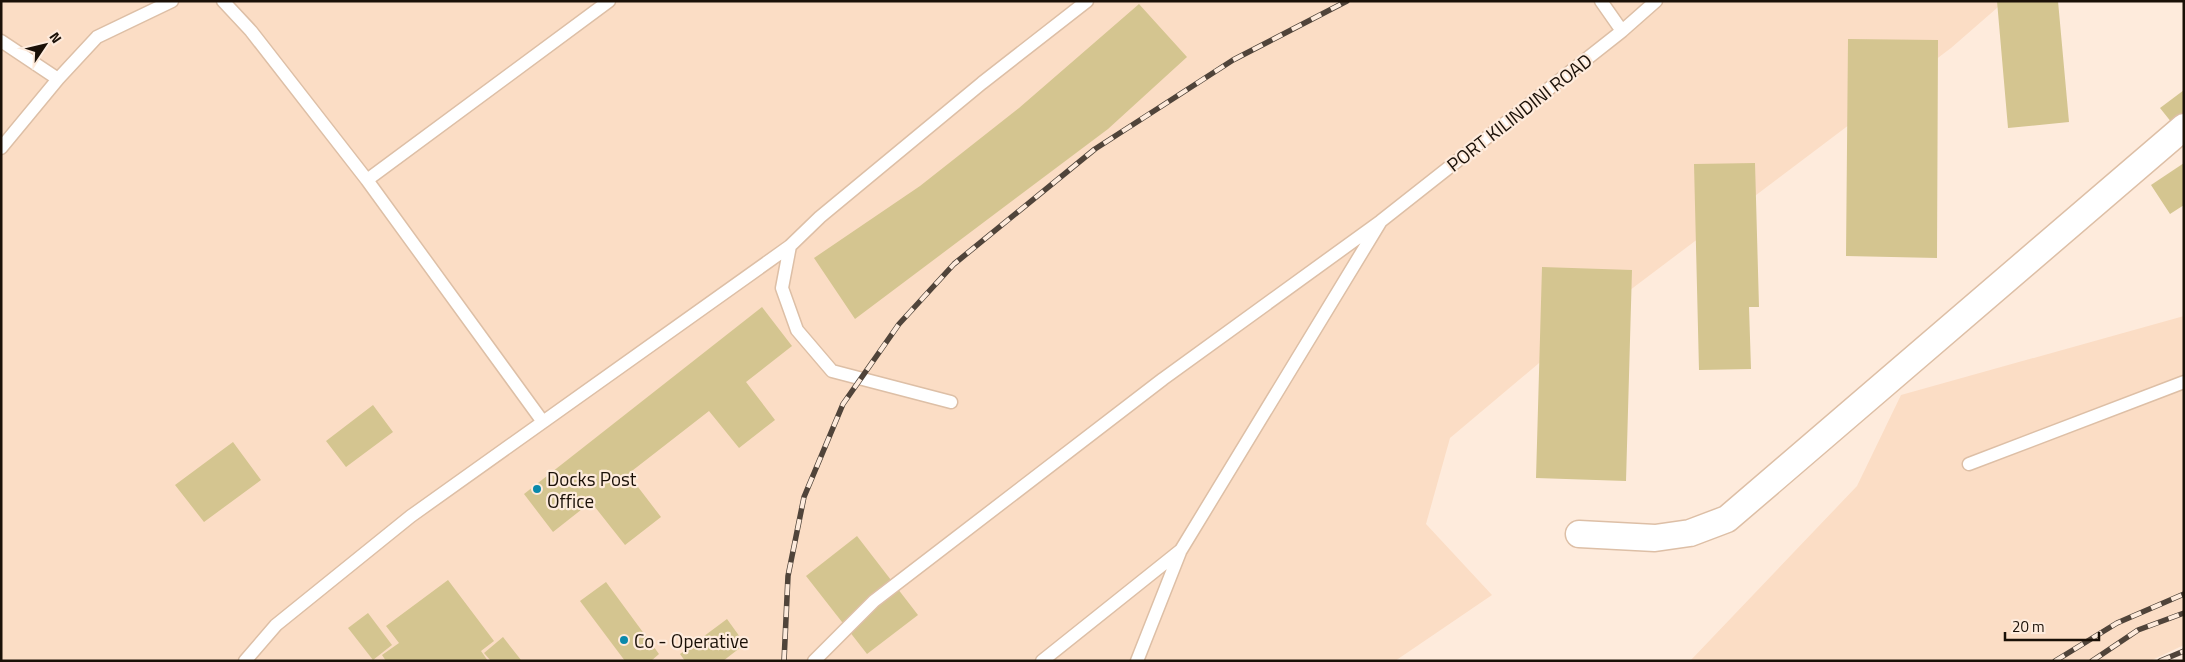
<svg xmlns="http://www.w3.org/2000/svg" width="2185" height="662" viewBox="0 0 2185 662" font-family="'Titillium Web',sans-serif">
	<rect width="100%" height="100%" fill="#feebdc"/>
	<path fill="#fbddc5" d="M 1,1 L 2005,1 L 1951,48 L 1589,321 L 1450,438 L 1426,524 L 1492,595 L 1395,661 L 1,661 Z
		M 2184,316 L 2184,645 L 2150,661 L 1690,661 L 1857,486 L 1901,395 Z"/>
	<path fill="#d4c590" d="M 1997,1 L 2058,1 L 2069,122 L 2008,128 Z
		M 1139,4 L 1187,57 L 1108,129 L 855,319 L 814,258 L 920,186 L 1019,108 Z
		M 1848,39 L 1938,40 L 1937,258 L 1846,256 Z
		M 2184,90 L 2184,122 L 2176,128 L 2160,108 Z
		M 1755,163 L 1759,307 L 1749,307 L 1751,369 L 1699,370 L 1694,164 Z
		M 2184,163 L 2184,205 L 2170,214 L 2151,185 Z
		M 1542,267 L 1632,270 L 1626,481 L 1536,478 Z
		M 762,307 L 792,346 L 746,382 L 775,420 L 739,448 L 709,411 L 628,474 L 661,517 L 625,545 L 591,502 L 553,532 L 524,494 Z
		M 373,405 L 393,432 L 346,467 L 326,441 Z
		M 233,442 L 261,480 L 204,522 L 175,485 Z
		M 857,536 L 918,615 L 867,654 L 806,576 Z
		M 448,580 L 494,641 L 481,651 L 488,661 L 386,661 L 382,655 L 399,643 L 386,626 Z
		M 606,582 L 659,654 L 651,661 L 625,661 L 580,601 Z
		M 368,613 L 392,645 L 373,660 L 348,628 Z
		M 727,619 L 745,644 L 723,661 L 685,661 L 680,654 Z
		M 503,637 L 521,660 L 520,661 L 491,661 L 484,653 Z"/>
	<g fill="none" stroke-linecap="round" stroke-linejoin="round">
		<defs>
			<path id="lane" d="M 223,1 L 251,31 L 367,180 L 543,422
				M 1601,1 L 1622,31
				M 1,41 L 58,79
				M 1,148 L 58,79 L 97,37 L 172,1
				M 367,180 L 609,1
				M 1381,221 L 1622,31 L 1656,1
				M 951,402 L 832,371 L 797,330 L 782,288 L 790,246 L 820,217 L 982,83 L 1087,1
				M 1969,464 L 2184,382
				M 245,661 L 276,625 L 411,516 L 790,246
				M 814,661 L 874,601 L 1163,379 L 1381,221 L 1181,550 L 1042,661
				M 1137,661 L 1180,552"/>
			<path id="street" d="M 1579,534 L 1655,538 L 1690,533 L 1727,519 L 2184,127"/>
		</defs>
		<use href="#lane" stroke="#ddbfa6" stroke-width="15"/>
		<use href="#street" stroke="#ddbfa6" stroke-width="29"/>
		<use href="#lane" stroke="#fff" stroke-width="12"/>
		<use href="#street" stroke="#fff" stroke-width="26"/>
		<defs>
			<path id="rail" d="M 784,661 L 788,576 L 804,497 L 843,404 L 899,324 L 954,264 L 1095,149 L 1233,60 L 1347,1
				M 2055,661 L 2117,623 L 2184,594
				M 2092,661 L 2138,630 L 2184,613
				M 2160,661 L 2184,651"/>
		</defs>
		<use href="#rail" stroke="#50443a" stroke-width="5.5"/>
		<use href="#rail" stroke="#feebdc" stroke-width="4" stroke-dasharray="11" stroke-linecap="butt"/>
	</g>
	<g fill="#0989ab" stroke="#feebdc" stroke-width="2">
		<circle cx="537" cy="489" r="5"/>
		<circle cx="624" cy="640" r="5"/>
	</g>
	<g text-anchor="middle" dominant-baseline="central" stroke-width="4.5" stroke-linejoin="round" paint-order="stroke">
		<g font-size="19" fill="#1a1007" stroke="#feebdc">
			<text transform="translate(1519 112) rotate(-38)">PORT KILINDINI ROAD</text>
		</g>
		<g font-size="19" fill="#1a1007" stroke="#feebdc" text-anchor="start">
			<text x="547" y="478">Docks Post<tspan x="547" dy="22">Office</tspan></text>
			<text x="634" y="640">Co - Operative</text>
		</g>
	</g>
	<rect width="2185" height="662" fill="none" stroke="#1a1007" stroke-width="5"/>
	<g transform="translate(45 45) rotate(55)" stroke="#feebdc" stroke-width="4" paint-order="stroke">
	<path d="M0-4L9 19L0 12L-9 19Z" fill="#1a1007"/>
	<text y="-8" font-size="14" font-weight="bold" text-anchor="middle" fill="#1a1007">N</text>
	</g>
	<path d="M2005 632v8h94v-8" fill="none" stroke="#1a1007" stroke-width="2.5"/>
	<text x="2012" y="632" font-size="15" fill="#1a1007" stroke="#feebdc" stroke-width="4" paint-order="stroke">20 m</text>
</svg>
